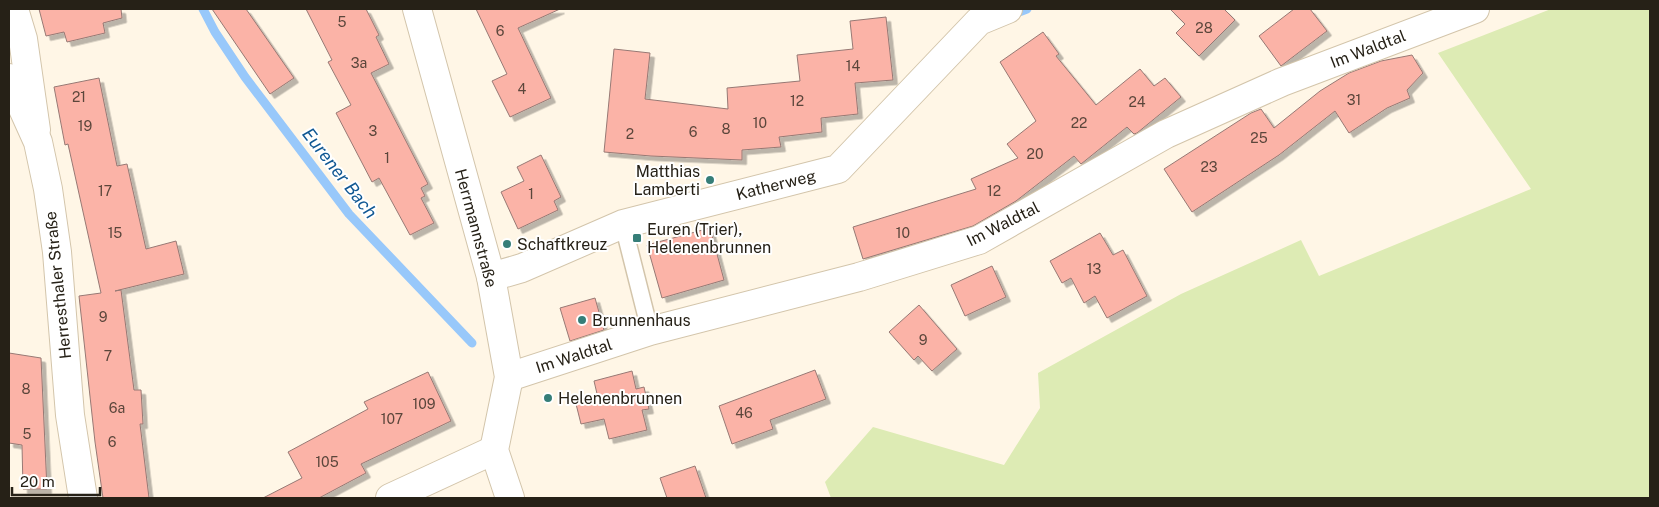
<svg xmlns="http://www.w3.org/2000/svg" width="1659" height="507" viewBox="0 0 1659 507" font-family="'Public Sans',sans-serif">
	<defs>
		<filter id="shadow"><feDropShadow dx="4.5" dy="4.5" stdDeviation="0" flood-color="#0004"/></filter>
	</defs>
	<rect width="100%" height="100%" fill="#fff6e6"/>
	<path fill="#ddebb4" d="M 1551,9 L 1650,9 L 1650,498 L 831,498 L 825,482 L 873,427 L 1004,465 L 1040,408 L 1038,373 L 1181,294 L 1301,240 L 1319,276 L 1531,189 L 1438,53 Z"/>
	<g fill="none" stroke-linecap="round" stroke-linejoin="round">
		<path stroke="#98c8fa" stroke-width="9" d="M 203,9 L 215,32 L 245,77 L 349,214 L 472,343
			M 1011,15 L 1027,9"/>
	</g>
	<path fill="#fbb3a7" stroke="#977974" filter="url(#shadow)" d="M 39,9 L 121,9 L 122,18 L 103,23 L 105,33 L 67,42 L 64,32 L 46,36 Z
		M 212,9 L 246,9 L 294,78 L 270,94 Z
		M 306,9 L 366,9 L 379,35 L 376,37 L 389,64 L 371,73 L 428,184 L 421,188 L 425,196 L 421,198 L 434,223 L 410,235 L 379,178 L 372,182 L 336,113 L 351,105 L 328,62 L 332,60 Z
		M 476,9 L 560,9 L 518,28 L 551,98 L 510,117 L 492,81 L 507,74 Z
		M 1170,9 L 1224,9 L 1235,20 L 1199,56 L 1176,33 L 1185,24 Z
		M 1294,9 L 1310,9 L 1327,31 L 1281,66 L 1259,36 Z
		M 886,17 L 893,80 L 855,83 L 858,114 L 821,118 L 822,132 L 779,137 L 781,147 L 742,150 L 742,160 L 651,156 L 604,152 L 614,49 L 650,53 L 645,99 L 728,109 L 727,88 L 800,81 L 797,55 L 853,49 L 850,21 Z
		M 1043,32 L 1059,54 L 1056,56 L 1096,105 L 1140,69 L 1154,86 L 1165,78 L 1181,97 L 1137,133 L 1134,134 L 1127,127 L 1081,164 L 1074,156 L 1016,201 L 973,226 L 863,259 L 853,227 L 976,189 L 971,179 L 1018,158 L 1007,144 L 1036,121 L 1000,62 Z
		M 1412,55 L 1423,73 L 1407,90 L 1410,98 L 1387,108 L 1349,133 L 1335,111 L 1279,155 L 1192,212 L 1164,169 L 1251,113 L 1261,109 L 1274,128 L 1320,91 L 1349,73 L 1381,61 Z
		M 99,78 L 117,166 L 127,164 L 146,249 L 176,241 L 184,274 L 115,291 L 121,290 L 134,390 L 141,390 L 143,424 L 140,424 L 149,498 L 103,498 L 95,442 L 79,296 L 101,293 L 68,144 L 65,145 L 54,87 Z
		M 541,155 L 561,197 L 554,201 L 558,210 L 518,229 L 501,192 L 524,181 L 517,167 Z
		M 710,228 L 724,280 L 662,298 L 647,245 Z
		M 1100,233 L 1113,255 L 1123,250 L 1147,296 L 1107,318 L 1095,296 L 1084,303 L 1071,278 L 1062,283 L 1050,261 Z
		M 992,266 L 1006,297 L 965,316 L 951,285 Z
		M 595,298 L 604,330 L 570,341 L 560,308 Z
		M 919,305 L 957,349 L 932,371 L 918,356 L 914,360 L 889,332 Z
		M 9,353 L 41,358 L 47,489 L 23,489 L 22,445 L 9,443 Z
		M 815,370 L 826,399 L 770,420 L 773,429 L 732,444 L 719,406 Z
		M 632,371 L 636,389 L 644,387 L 649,409 L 642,410 L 647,430 L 609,439 L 604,419 L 581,424 L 576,404 L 598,398 L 594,381 Z
		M 428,372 L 451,421 L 361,464 L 366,473 L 319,498 L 263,498 L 302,478 L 288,452 L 368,409 L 364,402 Z
		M 695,466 L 706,498 L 667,498 L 660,478 Z"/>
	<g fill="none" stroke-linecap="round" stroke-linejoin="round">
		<defs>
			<path id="lane" d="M 623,224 L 650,331"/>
			<path id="street" d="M 14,9 L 23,39 L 36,130
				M 491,277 L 522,268 L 623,224 L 838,169 L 979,21 L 1008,9
				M 509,377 L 650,331 L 859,277 L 979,240 L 1166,134 L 1282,82 L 1475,9
				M 390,498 L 494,450"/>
			<path id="secondary" d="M 417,9 L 491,277 L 509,377 L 494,450 L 510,498
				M 9,78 L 38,142 L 48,189 L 57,252 L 70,415 L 83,498"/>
		</defs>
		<use href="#lane" stroke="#d3c5ab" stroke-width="19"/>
		<use href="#street" stroke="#d3c5ab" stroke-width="30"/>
		<use href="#secondary" stroke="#d3c5ab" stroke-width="30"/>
		<use href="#lane" stroke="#fff" stroke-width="16"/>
		<use href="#street" stroke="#fff" stroke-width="28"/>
		<use href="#secondary" stroke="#fff" stroke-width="28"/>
	</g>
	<g fill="#367e78" stroke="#fff" stroke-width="2">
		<circle cx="710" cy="180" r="5"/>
		<rect x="632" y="233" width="10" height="10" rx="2.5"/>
		<circle cx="507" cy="244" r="5"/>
		<circle cx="582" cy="320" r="5"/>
		<circle cx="548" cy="398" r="5"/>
	</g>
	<g text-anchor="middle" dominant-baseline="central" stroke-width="4" stroke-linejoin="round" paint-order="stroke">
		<g font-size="14" fill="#5b463b">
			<text x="342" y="22">5</text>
			<text x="1204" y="28">28</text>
			<text x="500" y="31">6</text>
			<text x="359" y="63">3a</text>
			<text x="853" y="66">14</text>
			<text x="522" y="89">4</text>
			<text x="79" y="97">21</text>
			<text x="1354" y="100">31</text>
			<text x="797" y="101">12</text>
			<text x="1137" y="102">24</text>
			<text x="760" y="123">10</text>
			<text x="1079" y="123">22</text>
			<text x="85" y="126">19</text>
			<text x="726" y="129">8</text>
			<text x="373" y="131">3</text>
			<text x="693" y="132">6</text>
			<text x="630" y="134">2</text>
			<text x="1259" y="138">25</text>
			<text x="1035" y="154">20</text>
			<text x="387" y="158">1</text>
			<text x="1209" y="167">23</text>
			<text x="105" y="191">17</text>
			<text x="994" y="191">12</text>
			<text x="531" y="194">1</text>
			<text x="115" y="233">15</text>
			<text x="903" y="233">10</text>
			<text x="1094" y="269">13</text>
			<text x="103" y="317">9</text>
			<text x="923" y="340">9</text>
			<text x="108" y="356">7</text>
			<text x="26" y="389">8</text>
			<text x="424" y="404">109</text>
			<text x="117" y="408">6a</text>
			<text x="744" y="413">46</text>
			<text x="392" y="419">107</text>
			<text x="27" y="434">5</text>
			<text x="112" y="442">6</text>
			<text x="327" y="462">105</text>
		</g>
		<g font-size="16" fill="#262117" stroke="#fff">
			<text transform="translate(1368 49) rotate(-21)">Im Waldtal</text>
			<text transform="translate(776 185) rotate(-14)">Katherweg</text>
			<text transform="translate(1003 224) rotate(-27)">Im Waldtal</text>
			<text transform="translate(476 228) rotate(75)">Herrmannstraße</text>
			<text transform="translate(58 285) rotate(-96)">Herresthaler Straße</text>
			<text transform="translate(574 356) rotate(-18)">Im Waldtal</text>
		</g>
		<g font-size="16" fill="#262117" stroke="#fff" text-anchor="start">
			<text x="700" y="171" text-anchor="end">Matthias<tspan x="700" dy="18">Lamberti</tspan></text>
			<text x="647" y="229">Euren (Trier),<tspan x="647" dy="18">Helenenbrunnen</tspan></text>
			<text x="517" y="244">Schaftkreuz</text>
			<text x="592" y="320">Brunnenhaus</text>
			<text x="558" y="398">Helenenbrunnen</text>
		</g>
		<g font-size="18" font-style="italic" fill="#115893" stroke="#fff">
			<text transform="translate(340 173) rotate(52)">Eurener Bach</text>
		</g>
	</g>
	<rect width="1659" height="507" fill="none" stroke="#262117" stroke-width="20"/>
	<path d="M12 487v8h88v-8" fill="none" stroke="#262117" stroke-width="2.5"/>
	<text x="20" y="487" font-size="15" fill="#262117" stroke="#ffffff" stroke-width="4" paint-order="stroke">20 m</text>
</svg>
